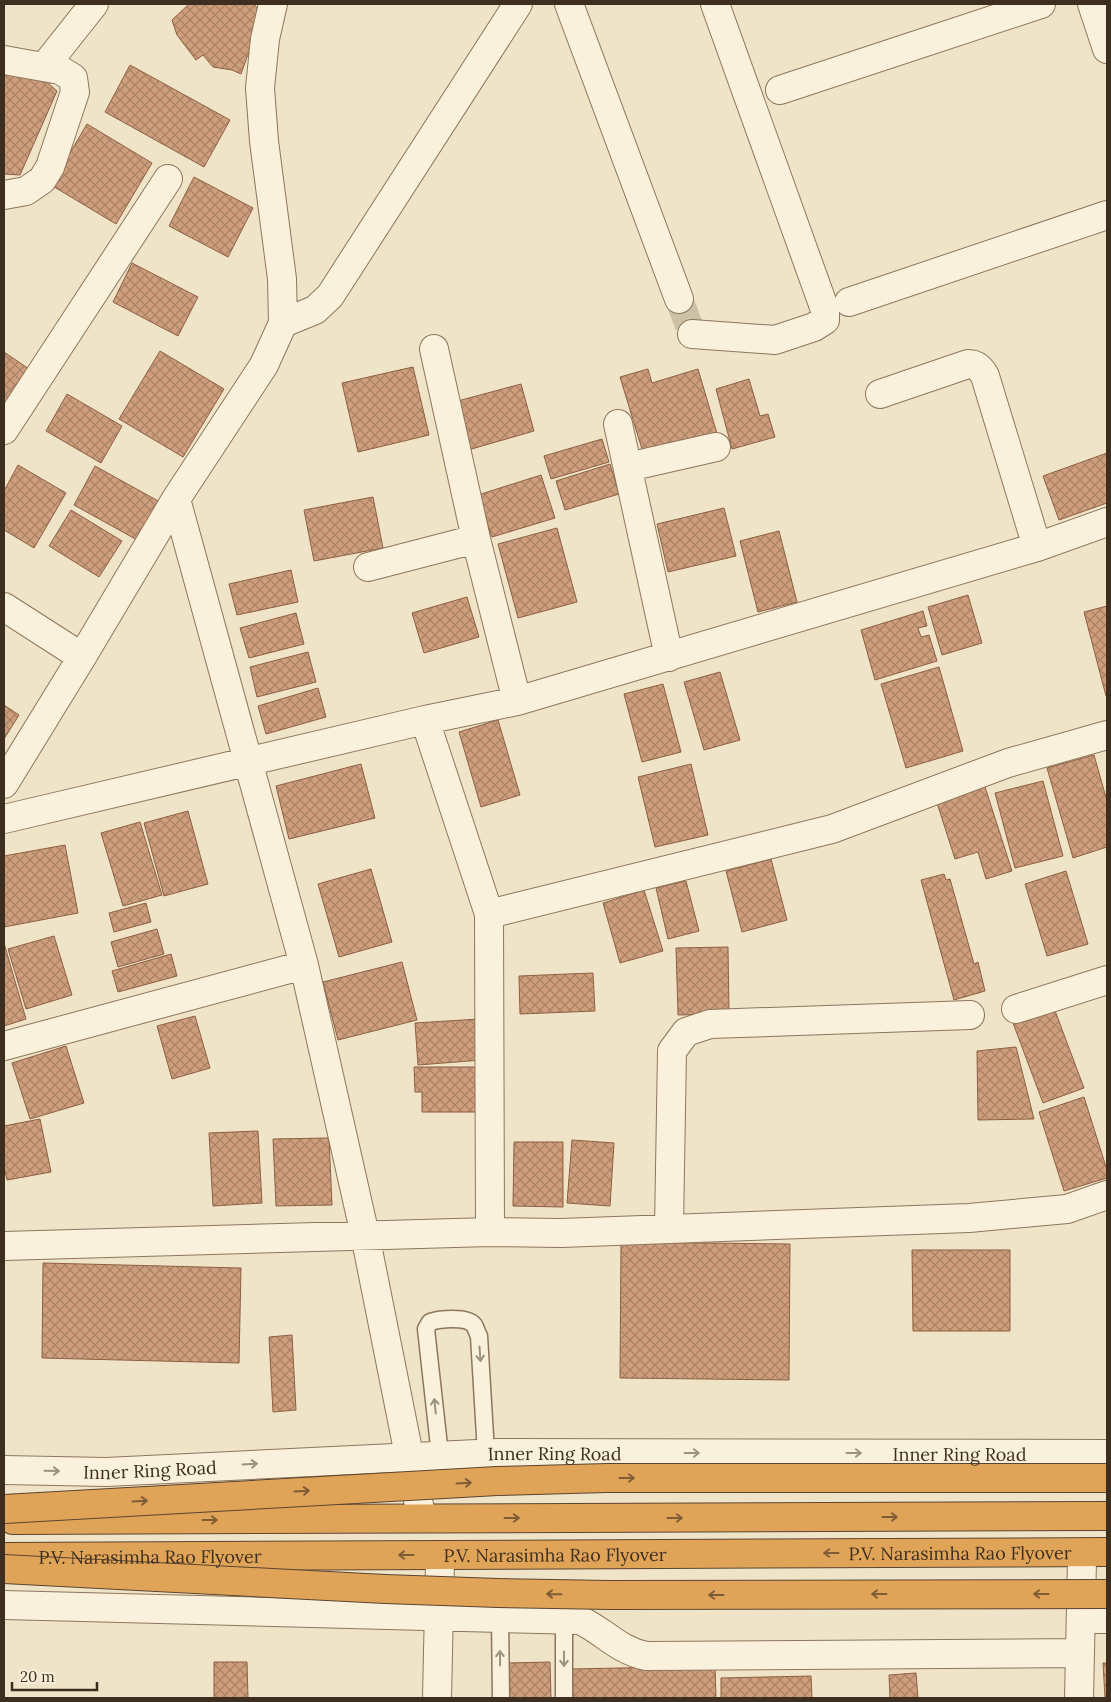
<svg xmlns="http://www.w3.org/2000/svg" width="1111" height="1702" viewBox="0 0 1111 1702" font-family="Lora,serif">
	<defs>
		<pattern id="building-cross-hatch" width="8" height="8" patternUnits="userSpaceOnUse" patternTransform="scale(1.25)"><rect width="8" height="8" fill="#cf9f7d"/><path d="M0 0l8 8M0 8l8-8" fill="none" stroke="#a98266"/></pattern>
	</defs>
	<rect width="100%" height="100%" fill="#f0e4c8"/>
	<path fill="url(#building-cross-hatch)" stroke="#8d5f41" d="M 189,4 L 254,4 L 257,8 L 259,33 L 247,57 L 241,74 L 232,70 L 213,67 L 203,55 L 196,60 L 177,35 L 172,20 Z
		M 130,65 L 230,120 L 204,167 L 105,112 Z
		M 4,67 L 53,75 L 49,84 L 57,91 L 20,175 L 4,174 Z
		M 87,124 L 152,163 L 116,224 L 51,185 Z
		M 194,177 L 253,208 L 228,257 L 169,226 Z
		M 132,263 L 198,297 L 178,336 L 113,302 Z
		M 160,351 L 224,389 L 183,457 L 119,419 Z
		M 4,352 L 32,371 L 9,407 L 4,404 Z
		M 413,367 L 429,435 L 358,452 L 342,383 Z
		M 648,369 L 652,383 L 698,369 L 718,437 L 645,459 L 620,377 Z
		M 749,379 L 760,416 L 768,414 L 775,437 L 732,449 L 716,389 Z
		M 521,384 L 534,431 L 468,450 L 454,402 Z
		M 67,394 L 122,426 L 101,463 L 46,431 Z
		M 602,439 L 609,462 L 551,479 L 544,456 Z
		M 1107,453 L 1107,503 L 1059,520 L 1043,476 Z
		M 610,464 L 619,494 L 565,510 L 556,481 Z
		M 18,465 L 66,493 L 34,548 L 4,530 L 4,491 Z
		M 95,466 L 160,502 L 139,541 L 74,505 Z
		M 541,475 L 555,518 L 492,537 L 478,495 Z
		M 373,497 L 383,548 L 314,561 L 304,510 Z
		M 724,508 L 736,556 L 668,572 L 657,524 Z
		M 71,510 L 122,541 L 99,577 L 49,546 Z
		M 557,528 L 577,602 L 518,618 L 498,544 Z
		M 779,531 L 797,602 L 758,612 L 740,541 Z
		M 291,570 L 298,602 L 237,615 L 229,584 Z
		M 968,595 L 982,643 L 942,655 L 928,607 Z
		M 467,597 L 479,637 L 424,653 L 412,613 Z
		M 1107,606 L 1107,696 L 1106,696 L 1084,612 Z
		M 923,611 L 927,626 L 918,628 L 921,637 L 929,635 L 937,661 L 875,680 L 861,630 Z
		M 296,613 L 304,644 L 249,658 L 240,628 Z
		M 308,652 L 316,682 L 257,697 L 250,667 Z
		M 939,667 L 963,751 L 906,768 L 881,684 Z
		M 720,672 L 740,740 L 704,750 L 684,682 Z
		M 663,684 L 681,752 L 642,762 L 624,694 Z
		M 318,688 L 326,717 L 266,734 L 258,706 Z
		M 4,705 L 19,715 L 4,739 Z
		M 498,720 L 520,795 L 481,807 L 459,732 Z
		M 1094,755 L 1107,801 L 1107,847 L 1073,858 L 1047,768 Z
		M 361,764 L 375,818 L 289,839 L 276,786 Z
		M 691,764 L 708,835 L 655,847 L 638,777 Z
		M 1043,781 L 1063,856 L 1015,868 L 995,793 Z
		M 985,787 L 1012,871 L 986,879 L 978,852 L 955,859 L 937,803 Z
		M 188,811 L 208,884 L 164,896 L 144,823 Z
		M 140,822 L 162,895 L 123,906 L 101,833 Z
		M 65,845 L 78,913 L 4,927 L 4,856 Z
		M 771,859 L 787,920 L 742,932 L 726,871 Z
		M 371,869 L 392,942 L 339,957 L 318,884 Z
		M 1066,871 L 1088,944 L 1047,956 L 1025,884 Z
		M 944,874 L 946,880 L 950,879 L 974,964 L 978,962 L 985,991 L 954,1000 L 921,880 Z
		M 686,881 L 699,931 L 668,939 L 656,888 Z
		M 644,890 L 663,951 L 620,963 L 603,903 Z
		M 146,903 L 151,922 L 114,932 L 109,913 Z
		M 157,929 L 164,954 L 118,967 L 111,942 Z
		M 54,936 L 72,995 L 26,1009 L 8,949 Z
		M 4,943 L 26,1019 L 4,1026 Z
		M 728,947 L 729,1014 L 678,1015 L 676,948 Z
		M 171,954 L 177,976 L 118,992 L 112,971 Z
		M 402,962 L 417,1020 L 338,1040 L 323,982 Z
		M 593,973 L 595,1011 L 520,1014 L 519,976 Z
		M 1054,1008 L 1084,1088 L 1043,1103 L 1013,1023 Z
		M 195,1016 L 210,1068 L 172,1079 L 157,1026 Z
		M 479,1019 L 482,1060 L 418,1065 L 415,1023 Z
		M 66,1046 L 84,1103 L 30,1119 L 12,1063 Z
		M 1016,1047 L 1034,1119 L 978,1120 L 977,1051 Z
		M 414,1067 L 486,1067 L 487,1112 L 422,1112 L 422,1092 L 415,1092 Z
		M 1084,1097 L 1107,1170 L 1107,1178 L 1064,1191 L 1039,1112 Z
		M 40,1119 L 51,1172 L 7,1180 L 4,1166 L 4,1126 Z
		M 258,1131 L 262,1203 L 213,1206 L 209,1133 Z
		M 329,1138 L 332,1205 L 276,1206 L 273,1139 Z
		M 572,1140 L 614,1143 L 610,1206 L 567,1203 Z
		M 514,1142 L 563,1142 L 563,1207 L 513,1206 Z
		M 621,1242 L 790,1244 L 789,1380 L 620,1378 Z
		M 912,1250 L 1010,1250 L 1010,1331 L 913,1331 Z
		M 43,1263 L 241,1268 L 239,1363 L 42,1358 Z
		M 292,1335 L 296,1410 L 273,1412 L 269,1337 Z
		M 214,1662 L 247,1662 L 248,1698 L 214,1698 Z
		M 550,1662 L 551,1698 L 507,1698 L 507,1663 Z
		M 1103,1663 L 1107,1663 L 1107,1698 L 1105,1698 Z
		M 715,1666 L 716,1698 L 573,1698 L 572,1669 Z
		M 916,1673 L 918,1698 L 890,1698 L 889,1675 Z
		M 811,1676 L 812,1698 L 721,1698 L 721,1678 Z"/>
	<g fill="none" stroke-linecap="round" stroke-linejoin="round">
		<path stroke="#ccc0a6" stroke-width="28" stroke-dasharray="28 14" stroke-linecap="butt" d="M 679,299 L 692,334"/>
		<defs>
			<path id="service" d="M 440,1455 L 426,1329 L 430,1322 C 439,1319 467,1316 474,1325 C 476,1328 477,1333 479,1336 L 486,1453
				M 500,1618 L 501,1698
				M 564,1619 L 564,1698"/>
			<path id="minor" d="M 569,4 L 679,299
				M 1092,4 L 1107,49
				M 4,60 L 60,70 L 73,78 L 75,92 L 50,167 L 42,180 L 26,191 L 4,195
				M 44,67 L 94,4
				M 780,90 L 1041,4
				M 849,302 L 1107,215
				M 283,323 L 315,310 L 330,296 L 518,4
				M 692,334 L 775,340 L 814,327 L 825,320 L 825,310 L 715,4
				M 434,349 L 476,539 L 517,701
				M 880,394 L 968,364 C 977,364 981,369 985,376 L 1037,547
				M 618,424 L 669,657
				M 4,430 L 168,179
				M 628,467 L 716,447
				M 176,499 L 304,965 L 365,1235 L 420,1510
				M 368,567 L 476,539
				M 4,607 L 82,657
				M 425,720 L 489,914 L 490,1232
				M 4,784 L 82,657 L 176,499 L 264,365 L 283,323 L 282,279 L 264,141 L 260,88 L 265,39 L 273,4
				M 4,819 L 425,720 L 517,701 L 1037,547 L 1107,522
				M 489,914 L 832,829 L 1008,763 L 1107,735
				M 1016,1009 L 1107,980
				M 4,1046 L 304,965
				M 669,1228 L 672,1051 L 686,1032 L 710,1024 L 970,1015
				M 4,1246 L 490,1232 L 561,1233 L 969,1218 L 1067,1209 L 1107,1195
				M 4,1605 L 580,1620 C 605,1632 618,1650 646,1656 L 1080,1653
				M 1081,1619 L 1107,1619
				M 437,1698 L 440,1562
				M 1079,1698 L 1082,1560"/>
			<g id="tertiary">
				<path id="s1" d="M 4,1470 L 106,1472 L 498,1453 L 1107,1454"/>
			</g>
			<g id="motorway">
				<path d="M 13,1520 L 1107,1516"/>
				<path id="s2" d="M 4,1557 L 1107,1552"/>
			</g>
		</defs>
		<use href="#service" stroke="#8d765c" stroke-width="19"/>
		<use href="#minor" stroke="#8d765c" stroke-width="30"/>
		<use href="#tertiary" stroke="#8d765c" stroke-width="30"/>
		<use href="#motorway" stroke="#5b4430" stroke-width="30"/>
		<use href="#service" stroke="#faf1dc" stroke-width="16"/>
		<use href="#minor" stroke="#faf1dc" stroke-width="28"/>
		<use href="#tertiary" stroke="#faf1dc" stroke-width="28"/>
		<use href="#motorway" stroke="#e0a458" stroke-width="28"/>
		<defs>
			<path id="motorway-bridge" d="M 4,1509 L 497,1481 L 607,1478 L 1107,1478
				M 4,1569 L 385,1589 L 498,1593 L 610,1595 L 1107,1594"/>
		</defs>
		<use href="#motorway-bridge" stroke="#5b4430" stroke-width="30" stroke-linecap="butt"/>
		<use href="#motorway-bridge" stroke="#e0a458" stroke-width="28"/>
	</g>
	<defs><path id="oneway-shaft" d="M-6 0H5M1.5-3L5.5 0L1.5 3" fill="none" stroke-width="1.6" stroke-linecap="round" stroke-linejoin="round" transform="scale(1.25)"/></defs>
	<g stroke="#9c907e">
		<use href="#oneway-shaft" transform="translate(480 1354) rotate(86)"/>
		<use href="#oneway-shaft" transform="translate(435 1406) rotate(-96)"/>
		<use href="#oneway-shaft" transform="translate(692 1453)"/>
		<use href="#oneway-shaft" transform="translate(854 1453)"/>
		<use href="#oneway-shaft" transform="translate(250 1464) rotate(-3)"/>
		<use href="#oneway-shaft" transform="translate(52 1471) rotate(1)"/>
		<use href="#oneway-shaft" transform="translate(500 1658) rotate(-91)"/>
		<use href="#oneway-shaft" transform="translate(564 1659) rotate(90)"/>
	</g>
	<g stroke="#7e5d36">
		<use href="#oneway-shaft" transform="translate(627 1478)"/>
		<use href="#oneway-shaft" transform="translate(464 1483) rotate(-3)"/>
		<use href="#oneway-shaft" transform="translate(302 1491) rotate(-3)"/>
		<use href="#oneway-shaft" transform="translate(140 1501) rotate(-3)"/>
		<use href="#oneway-shaft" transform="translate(890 1517)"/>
		<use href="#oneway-shaft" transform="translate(512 1518)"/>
		<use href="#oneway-shaft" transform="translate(675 1518)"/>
		<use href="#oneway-shaft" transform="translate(210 1520)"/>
		<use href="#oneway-shaft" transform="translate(831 1553) rotate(180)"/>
		<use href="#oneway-shaft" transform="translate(406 1555) rotate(180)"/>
		<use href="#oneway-shaft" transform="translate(554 1594) rotate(-179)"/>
		<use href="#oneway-shaft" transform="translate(879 1594) rotate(180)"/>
		<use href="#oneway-shaft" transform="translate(1041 1594) rotate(180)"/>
		<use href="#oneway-shaft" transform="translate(716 1595) rotate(180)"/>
	</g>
	<g text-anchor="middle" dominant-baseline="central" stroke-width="4.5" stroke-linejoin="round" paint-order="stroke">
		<g font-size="18" fill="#3d2e20" stroke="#f7eed8">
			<text stroke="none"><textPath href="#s1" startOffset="551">Inner Ring Road</textPath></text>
			<text stroke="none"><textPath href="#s1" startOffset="956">Inner Ring Road</textPath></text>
			<text stroke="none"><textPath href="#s1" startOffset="146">Inner Ring Road</textPath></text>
			<text stroke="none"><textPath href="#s2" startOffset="956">P.V. Narasimha Rao Flyover</textPath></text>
			<text stroke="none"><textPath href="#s2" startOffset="551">P.V. Narasimha Rao Flyover</textPath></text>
			<text stroke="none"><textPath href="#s2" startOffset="146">P.V. Narasimha Rao Flyover</textPath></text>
		</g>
	</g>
	<rect width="1111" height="1702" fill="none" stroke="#3d2e20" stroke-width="10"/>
	<path d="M12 1682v8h85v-8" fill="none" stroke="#3d2e20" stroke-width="2.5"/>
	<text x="20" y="1682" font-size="15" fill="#3d2e20" stroke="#f7eed8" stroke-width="4" paint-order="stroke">20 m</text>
</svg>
